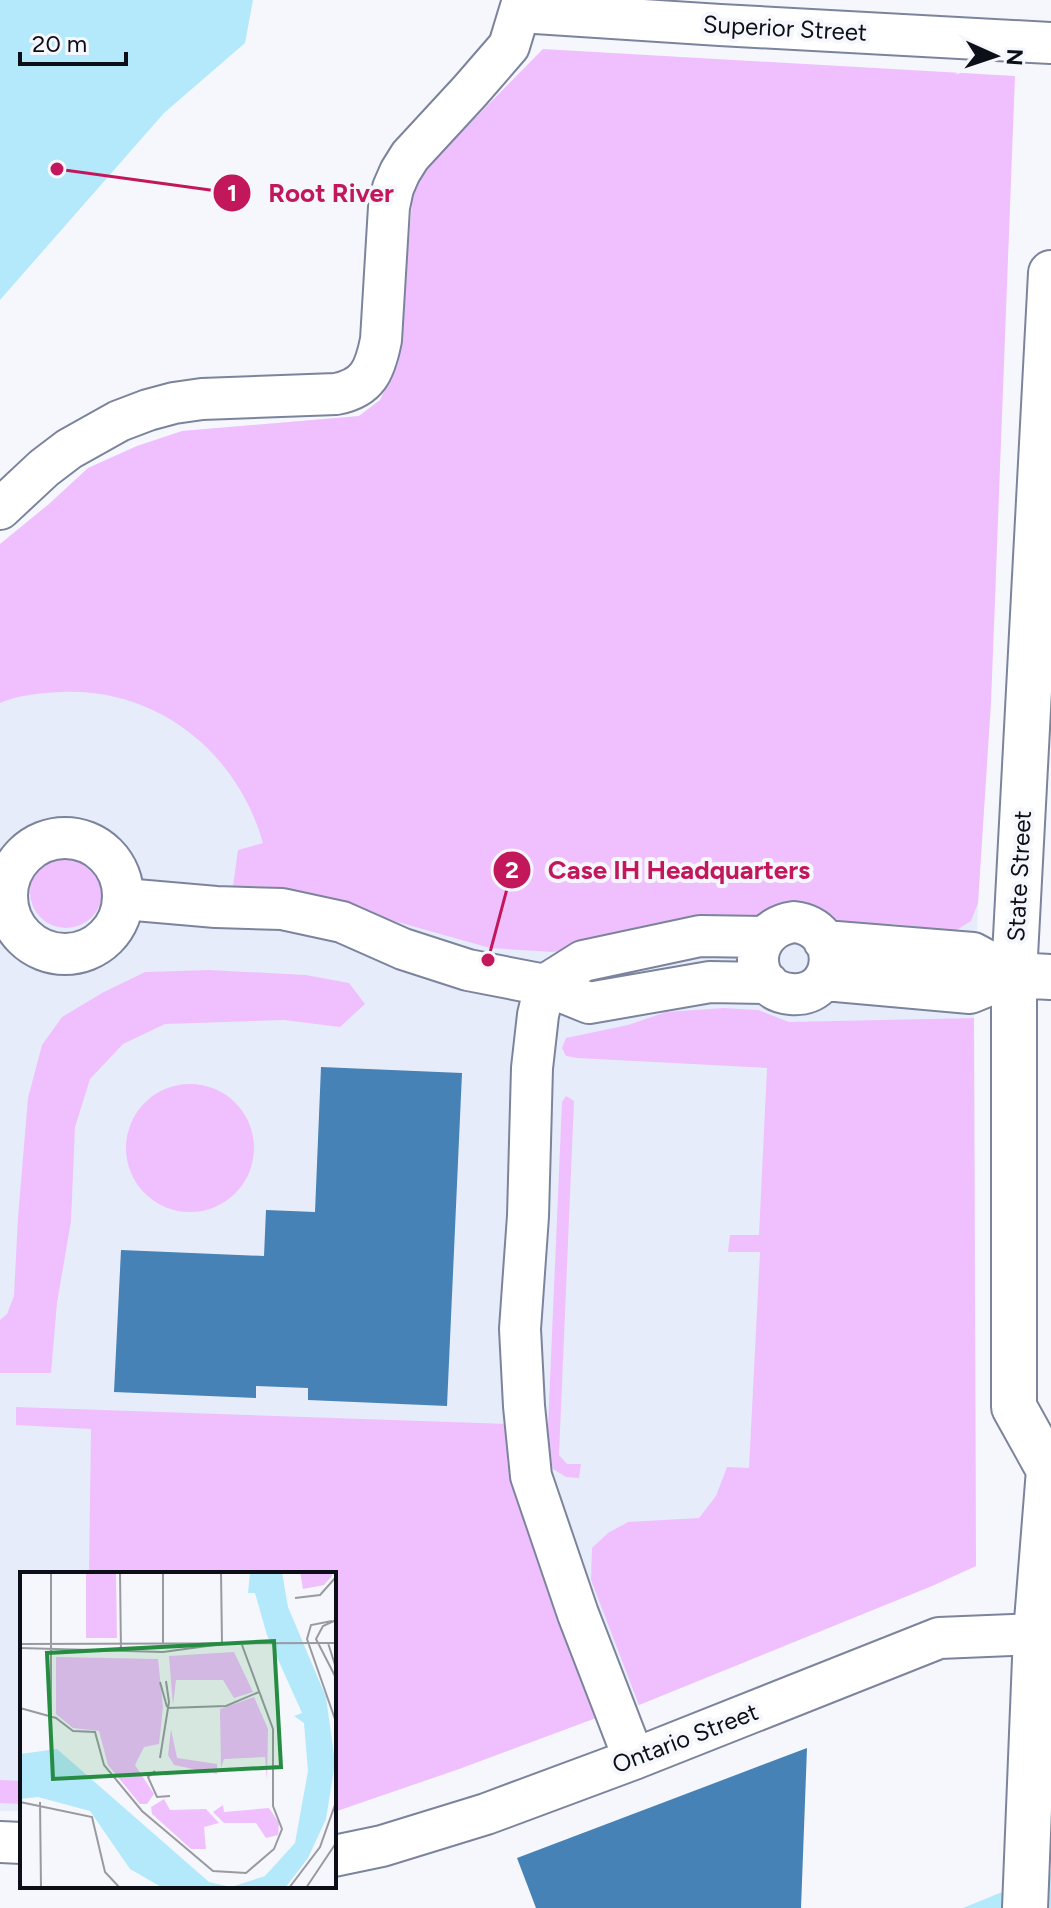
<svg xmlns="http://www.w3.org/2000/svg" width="1051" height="1908" viewBox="0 0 1051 1908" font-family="Figtree,sans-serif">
	<rect width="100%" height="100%" fill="#f5f7fc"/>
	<path fill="#e7ecfa" d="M 543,49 L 996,586 L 978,903 L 974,1018 L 976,1566 L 932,1586 L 639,1705 L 596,1718 L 459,1769 L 334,1812 L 334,1574 L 22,1574 L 22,1811 L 0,1811 L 0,544 L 49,504 L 88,468 L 137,446 L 182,431 L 359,416 L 380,400 L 398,364 L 413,192 L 429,165 Z"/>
	<path fill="#f0c0fe" d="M 543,49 L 1015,76 L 991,703 L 978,903 L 971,921 L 955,931 L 893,924 L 833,924 L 552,952 L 490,948 L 387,919 L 277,898 L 243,898 L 233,886 L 238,850 L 263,843 C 237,752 158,688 61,692 C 41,693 18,695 0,703 L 0,544 L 49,504 L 88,468 L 137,446 L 182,431 L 359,416 L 380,400 L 398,364 L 413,192 L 429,165 Z
		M30 892a36 36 0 1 1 72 0a36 36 0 1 1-72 0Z
		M 209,970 L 306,975 L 349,983 L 365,1004 L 340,1027 L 284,1020 L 165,1024 L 123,1044 L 90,1079 L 75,1127 L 71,1221 L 57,1303 L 51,1373 L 0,1373 L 0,1320 L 7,1314 L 14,1296 L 18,1217 L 28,1098 L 42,1045 L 62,1017 L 102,993 L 145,972 Z
		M 724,1008 L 758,1010 L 789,1022 L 974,1018 L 976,1566 L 932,1586 L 639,1705 L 591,1580 L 592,1548 L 608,1533 L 628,1522 L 699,1518 L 716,1496 L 727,1467 L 749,1468 L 760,1252 L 728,1252 L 730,1235 L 759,1235 L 767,1068 L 577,1058 L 566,1056 L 562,1048 L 566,1038 L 628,1025 L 666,1012 Z
		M126 1148a64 64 0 1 1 128 0a64 64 0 1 1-128 0Z
		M 566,1096 L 574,1101 L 559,1455 L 567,1464 L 581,1464 L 579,1478 L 566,1477 L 553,1469 L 547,1450 L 562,1102 Z
		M 16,1407 L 509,1424 L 507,1463 L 596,1718 L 459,1769 L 334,1812 L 334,1574 L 89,1574 L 91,1429 L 16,1425 Z
		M 0,1780 L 22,1781 L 22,1804 L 0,1803 Z"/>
	<path fill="#b4e9fb" d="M 0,0 L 253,0 L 245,43 L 164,113 L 0,300 Z
		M 1051,1872 L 1051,1908 L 963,1908 Z"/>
	<path fill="#4682b5" d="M 321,1067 L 462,1073 L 447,1406 L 308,1400 L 308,1388 L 256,1386 L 256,1398 L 114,1392 L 121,1250 L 264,1256 L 266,1210 L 315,1212 Z
		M 807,1748 L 801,1908 L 536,1908 L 517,1858 Z"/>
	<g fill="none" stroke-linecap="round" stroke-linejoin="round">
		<defs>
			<path id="minor" d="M 520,12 L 720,25 L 1051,43
				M 0,509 L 44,468 L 69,449 L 119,421 L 148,410 L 174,403 L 202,399 L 336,394 C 368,388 375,370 381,340 L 389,207 L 393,188 L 400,172 L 410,156 L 470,91 L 509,46 L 523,0
				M7 896a58 58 0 1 1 116 0a58 58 0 1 1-116 0Z
				M 124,899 L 216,907 L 282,909 L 342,922 L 403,949 L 468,970 L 545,985 L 589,1003 L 710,982 L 768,983
				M 794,922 C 845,928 839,998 791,994 C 748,991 745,929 794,922 Z
				M 824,941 L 973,953 L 1014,975
				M 825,980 L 970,993 L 1014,975
				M 634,1759 L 578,1614 L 531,1476 L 524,1406 L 520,1329 L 528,1216 L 532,1068 L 538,1015 L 545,985 L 583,961 L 700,936 L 764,937
				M 0,1842 L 22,1843
				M 334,1856 L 382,1846 L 486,1814 L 634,1759 L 939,1638 L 1036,1634"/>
			<path id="major" d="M 1014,975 L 1051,977
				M 1049,1470 L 1014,1407 L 1014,975 L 1051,273
				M 1025,1908 L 1036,1634 L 1049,1470 L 1051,1465"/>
		</defs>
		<use href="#minor" stroke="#7b849c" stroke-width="44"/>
		<use href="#major" stroke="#7b849c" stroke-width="48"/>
		<use href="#minor" stroke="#fff" stroke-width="40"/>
		<use href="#major" stroke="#fff" stroke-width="44"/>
	</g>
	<g text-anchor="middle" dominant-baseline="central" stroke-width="8" stroke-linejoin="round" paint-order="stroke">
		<g font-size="24" fill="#0c0f17" stroke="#f5f7fc">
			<text transform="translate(785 28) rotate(3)">Superior Street</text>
			<text transform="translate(1019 876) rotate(-87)">State Street</text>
			<text transform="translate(685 1738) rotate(-21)">Ontario Street</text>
		</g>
	</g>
	<g transform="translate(20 1572)">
		<rect width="316" height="316" fill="#f5f7fc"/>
		<path d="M 66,0 L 96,0 L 97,66 L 66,66 ZM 280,0 L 311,0 L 312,4 L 304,13 L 283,17 ZM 214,80 L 233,120 L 214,126 L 203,108 L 156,108 L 153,133 L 149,84 ZM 36,85 L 138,87 L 143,135 L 139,172 L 124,175 L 115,193 L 134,222 L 127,232 L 120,232 L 88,193 L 79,159 L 53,156 L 36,142 ZM 234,125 L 248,157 L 247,209 L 245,185 L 204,187 L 201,196 L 200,137 ZM 151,157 L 157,186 L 197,192 L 197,202 L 154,193 L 148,183 ZM 144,227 L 150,238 L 186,237 L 199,251 L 184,255 L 186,277 L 171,277 L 132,242 L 131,235 ZM 203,233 L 204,240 L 249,236 L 259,251 L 258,263 L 246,266 L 236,251 L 204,251 L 193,240 Z" fill="#f0c0fe"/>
		<path d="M 230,0 L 262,0 L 268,35 L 306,125 L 315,191 L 306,247 L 288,286 L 265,316 L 143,316 L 110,297 L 70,239 L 18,225 L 0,227 L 0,182 L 37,177 L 189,310 L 211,315 L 245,304 L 275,271 L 288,199 L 284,151 L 274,144 L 282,141 L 247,63 L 235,21 L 228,21 Z" fill="#b4e9fb"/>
		<path fill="none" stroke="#989aa0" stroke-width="2" d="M 31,0 L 31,145M 100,0 L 101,80M 143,0 L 143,72M 201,0 L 202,72M 275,26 L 300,23 L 316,5M 316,48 L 303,54 L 296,67 L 316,106M 312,49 L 291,53 L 287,67 L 316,150M 308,71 L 316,96M 0,72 L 316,71M 0,76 L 143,80 L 202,72M 140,110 L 147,135M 0,136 L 36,146 L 53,159 L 75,160 L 84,193 L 122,239 L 193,299 L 226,301 L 254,277 L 262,257 L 253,234 L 253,157 L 222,73M 147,136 L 206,134 L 239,120M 140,186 L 149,130 L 146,109M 135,199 L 128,205 L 137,225 L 150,224M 0,230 L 72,245 L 85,300 L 100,316M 20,230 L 21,316M 269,316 L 300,275 L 316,230M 286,316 L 316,271"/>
		<path fill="#258c41" fill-opacity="0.15" stroke="#258c41" stroke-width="4" d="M 254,69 L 261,195 L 33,207 L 27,81 Z"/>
		<rect width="316" height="316" fill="none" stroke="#0c0f17" stroke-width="4"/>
	</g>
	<path fill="none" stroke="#c2185b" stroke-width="3" d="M57 169L232 193M488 960L512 870"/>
	<g fill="#c2185b" stroke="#f5f7fc" stroke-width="3">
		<circle cx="57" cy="169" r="8"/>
		<circle cx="488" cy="960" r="8"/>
		<circle cx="232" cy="193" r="20"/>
		<circle cx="512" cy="870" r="20"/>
	</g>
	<g font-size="24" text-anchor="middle" font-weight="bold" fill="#fff">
		<text x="232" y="201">1</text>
		<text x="512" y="878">2</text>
	</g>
	<g font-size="26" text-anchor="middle" font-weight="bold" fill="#c2185b" stroke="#f5f7fc" stroke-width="8" stroke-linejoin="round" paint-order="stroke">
		<text x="331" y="202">Root River</text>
		<text x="679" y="879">Case IH Headquarters</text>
	</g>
	<g transform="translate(995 56) rotate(93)" stroke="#f5f7fc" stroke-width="6" paint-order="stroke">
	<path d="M0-6L14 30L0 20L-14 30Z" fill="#0c0f17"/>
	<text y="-12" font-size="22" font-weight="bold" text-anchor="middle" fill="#0c0f17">N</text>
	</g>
	<path d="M20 52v12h106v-12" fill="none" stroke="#0c0f17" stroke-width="4"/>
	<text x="32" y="52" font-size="24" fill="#0c0f17" stroke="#f5f7fc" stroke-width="6" paint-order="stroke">20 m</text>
</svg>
